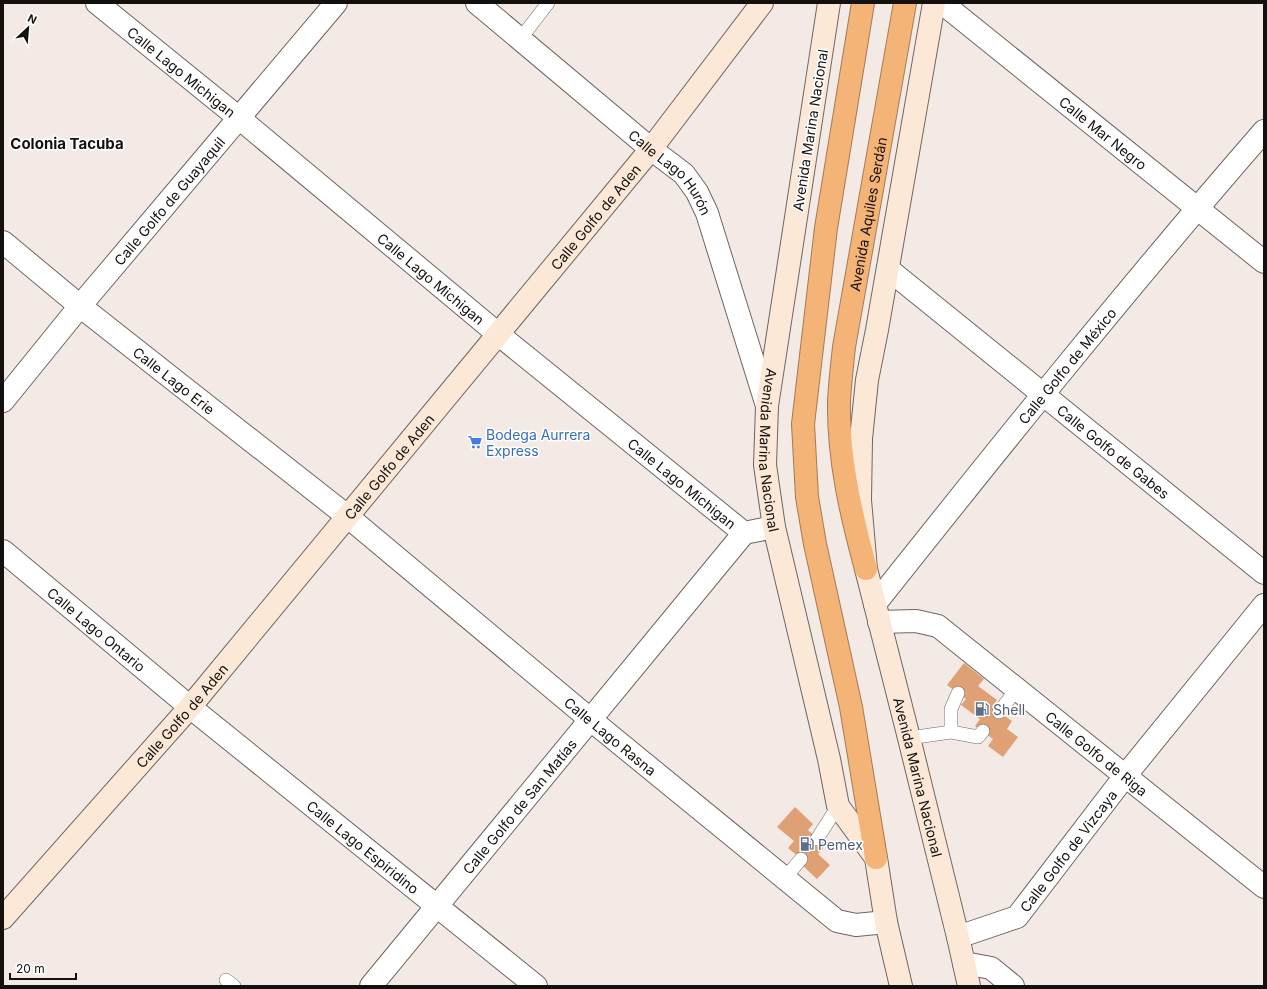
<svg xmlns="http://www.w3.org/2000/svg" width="1267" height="989" viewBox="0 0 1267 989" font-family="Inter,sans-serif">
	<rect width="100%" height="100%" fill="#f4eae5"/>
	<path fill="#dea074" d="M 964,663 L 984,679 L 978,686 L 997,700 L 992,707 L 1012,721 L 1007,729 L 1018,737 L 1003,757 L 988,746 L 993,739 L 975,726 L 980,719 L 961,705 L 966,699 L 947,685 Z
		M 795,807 L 813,824 L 808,830 L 825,846 L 818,854 L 830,865 L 817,879 L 803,866 L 806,863 L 788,848 L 794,841 L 777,827 Z"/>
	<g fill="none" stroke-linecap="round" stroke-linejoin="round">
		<defs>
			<path id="lane" d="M 521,38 L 548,3
				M 999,712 L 1016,690
				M 951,732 L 951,709 L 958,693
				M 909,738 L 951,732 L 978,737 L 983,731
				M 817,839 L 838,806
				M 785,878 L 801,859
				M 226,980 L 234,986"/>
			<g id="street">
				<path id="s1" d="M 97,3 L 239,118 L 498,334 L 744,533 L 774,527"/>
				<path id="s2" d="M 477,3 L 651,149 L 684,174 L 697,192 L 707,213 L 767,406"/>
				<path id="s3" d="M 942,3 L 1264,262"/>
				<path id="s4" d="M 3,242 L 80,306 L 347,516 L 591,720 L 837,921 L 856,925 L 886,922"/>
				<path id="s5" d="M 888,269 L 1264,573"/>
				<path id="s6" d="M 3,401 L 80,306 L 336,3"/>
				<path id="s7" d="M 3,551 L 190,707 L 536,986"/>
				<path id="s8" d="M 875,604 C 1002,444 1130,285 1264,131"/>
				<path id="s9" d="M 879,622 L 916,621 L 938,626 L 1264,887"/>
				<path id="s10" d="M 958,937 L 1017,917 L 1125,776 L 1264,605"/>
				<path d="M 964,963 L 991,968 L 1013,986"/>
				<path id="s11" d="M 371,986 L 744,533"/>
			</g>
			<g id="secondary">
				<path id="s12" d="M 829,3 L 767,406 L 765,465 L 774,527 L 829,759 L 838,806 L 876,858 L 886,922 L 901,986"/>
				<path id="s13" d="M 934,3 L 877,330 L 867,380 L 861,439 L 860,500 L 866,569 L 909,738 L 958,937 L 969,986"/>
				<path id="s14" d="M 3,918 L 190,707 L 651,149 L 762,3"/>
			</g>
			<g id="highway">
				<path d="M 863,3 L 826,228 L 803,424 L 807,497 L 815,544 L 851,707 L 876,858"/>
				<path id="s15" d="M 866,569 C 851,514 838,458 839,401 C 840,383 842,365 844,347 L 905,3"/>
			</g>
		</defs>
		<use href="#lane" stroke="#6e6561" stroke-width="14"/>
		<use href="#street" stroke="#6e6561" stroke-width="24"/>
		<use href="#secondary" stroke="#6e6561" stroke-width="24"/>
		<use href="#highway" stroke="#a57b52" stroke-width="24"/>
		<use href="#lane" stroke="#fff" stroke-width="13"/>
		<use href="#street" stroke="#fff" stroke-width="22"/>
		<use href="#secondary" stroke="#fce8d6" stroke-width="22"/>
		<use href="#highway" stroke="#f4b477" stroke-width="22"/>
	</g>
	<defs>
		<symbol id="supermarket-bare" viewBox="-9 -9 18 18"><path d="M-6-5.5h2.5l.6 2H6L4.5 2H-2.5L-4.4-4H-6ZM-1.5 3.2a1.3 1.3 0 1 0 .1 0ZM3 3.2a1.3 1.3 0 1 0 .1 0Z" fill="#3f7fe0" stroke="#fff" stroke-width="2.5" paint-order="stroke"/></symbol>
		<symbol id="fuel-bare" viewBox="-9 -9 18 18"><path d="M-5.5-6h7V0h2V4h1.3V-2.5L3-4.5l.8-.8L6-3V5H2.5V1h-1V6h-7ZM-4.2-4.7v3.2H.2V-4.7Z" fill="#5c6f8a" stroke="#fff" stroke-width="2.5" paint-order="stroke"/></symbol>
	</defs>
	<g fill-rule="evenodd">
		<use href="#supermarket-bare" x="465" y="432" width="20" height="20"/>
		<use href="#fuel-bare" x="972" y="699" width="20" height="20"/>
		<use href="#fuel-bare" x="797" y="834" width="20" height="20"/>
	</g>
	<g text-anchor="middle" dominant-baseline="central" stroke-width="3" stroke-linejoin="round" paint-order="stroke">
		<g font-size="14" fill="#13100e" stroke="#fff">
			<text stroke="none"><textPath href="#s1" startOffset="109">Calle Lago Michigan</textPath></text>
			<text transform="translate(810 130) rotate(-81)">Avenida Marina Nacional</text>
			<text stroke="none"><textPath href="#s3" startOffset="207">Calle Mar Negro</textPath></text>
			<text stroke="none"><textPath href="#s2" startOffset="258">Calle Lago Hurón</textPath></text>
			<text stroke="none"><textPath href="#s6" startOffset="260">Calle Golfo de Guayaquil</textPath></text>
			<text stroke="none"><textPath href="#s15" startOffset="360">Avenida Aquiles Serdán</textPath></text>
			<text stroke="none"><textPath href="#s14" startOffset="918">Calle Golfo de Aden</textPath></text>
			<text stroke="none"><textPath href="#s1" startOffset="433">Calle Lago Michigan</textPath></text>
			<text stroke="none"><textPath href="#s8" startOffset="306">Calle Golfo de México</textPath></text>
			<text stroke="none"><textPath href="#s4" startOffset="220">Calle Lago Erie</textPath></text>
			<text stroke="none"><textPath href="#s12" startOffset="452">Avenida Marina Nacional</textPath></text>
			<text stroke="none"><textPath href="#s5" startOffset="290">Calle Golfo de Gabes</textPath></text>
			<text stroke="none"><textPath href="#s14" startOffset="594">Calle Golfo de Aden</textPath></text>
			<text stroke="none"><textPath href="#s1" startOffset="757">Calle Lago Michigan</textPath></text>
			<text stroke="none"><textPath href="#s7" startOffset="122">Calle Lago Ontario</textPath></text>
			<text stroke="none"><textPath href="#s14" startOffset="270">Calle Golfo de Aden</textPath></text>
			<text stroke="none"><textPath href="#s4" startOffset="783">Calle Lago Rasna</textPath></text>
			<text stroke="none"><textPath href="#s9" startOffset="263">Calle Golfo de Riga</textPath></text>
			<text stroke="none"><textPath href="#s13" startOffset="787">Avenida Marina Nacional</textPath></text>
			<text stroke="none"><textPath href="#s11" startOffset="233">Calle Golfo de San Matías</textPath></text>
			<text stroke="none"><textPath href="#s7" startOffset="466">Calle Lago Espiridino</textPath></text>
			<text stroke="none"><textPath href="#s10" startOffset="146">Calle Golfo de Vizcaya</textPath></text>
		</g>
		<g font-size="14" fill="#366cbe" stroke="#fff" text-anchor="start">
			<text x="486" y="434">Bodega Aurrera<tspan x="486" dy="16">Express</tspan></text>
		</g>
		<g font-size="14" fill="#4e5e75" stroke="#fff" text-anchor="start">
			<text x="993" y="709">Shell</text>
			<text x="818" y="844">Pemex</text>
		</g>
		<g font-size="15" font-weight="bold" fill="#13100e" stroke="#fff">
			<text x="67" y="143">Colonia Tacuba</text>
		</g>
	</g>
	<rect width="1267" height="989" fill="none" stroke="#13100e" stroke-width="8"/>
	<g transform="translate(28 28) rotate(26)" stroke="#ffffff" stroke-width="3" paint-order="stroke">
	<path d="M0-3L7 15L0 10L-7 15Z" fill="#13100e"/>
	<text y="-6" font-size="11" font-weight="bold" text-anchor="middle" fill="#13100e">N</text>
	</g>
	<path d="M10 973v6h66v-6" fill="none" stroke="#13100e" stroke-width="2"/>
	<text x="16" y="973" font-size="12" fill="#13100e" stroke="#ffffff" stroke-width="3" paint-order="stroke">20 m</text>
</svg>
